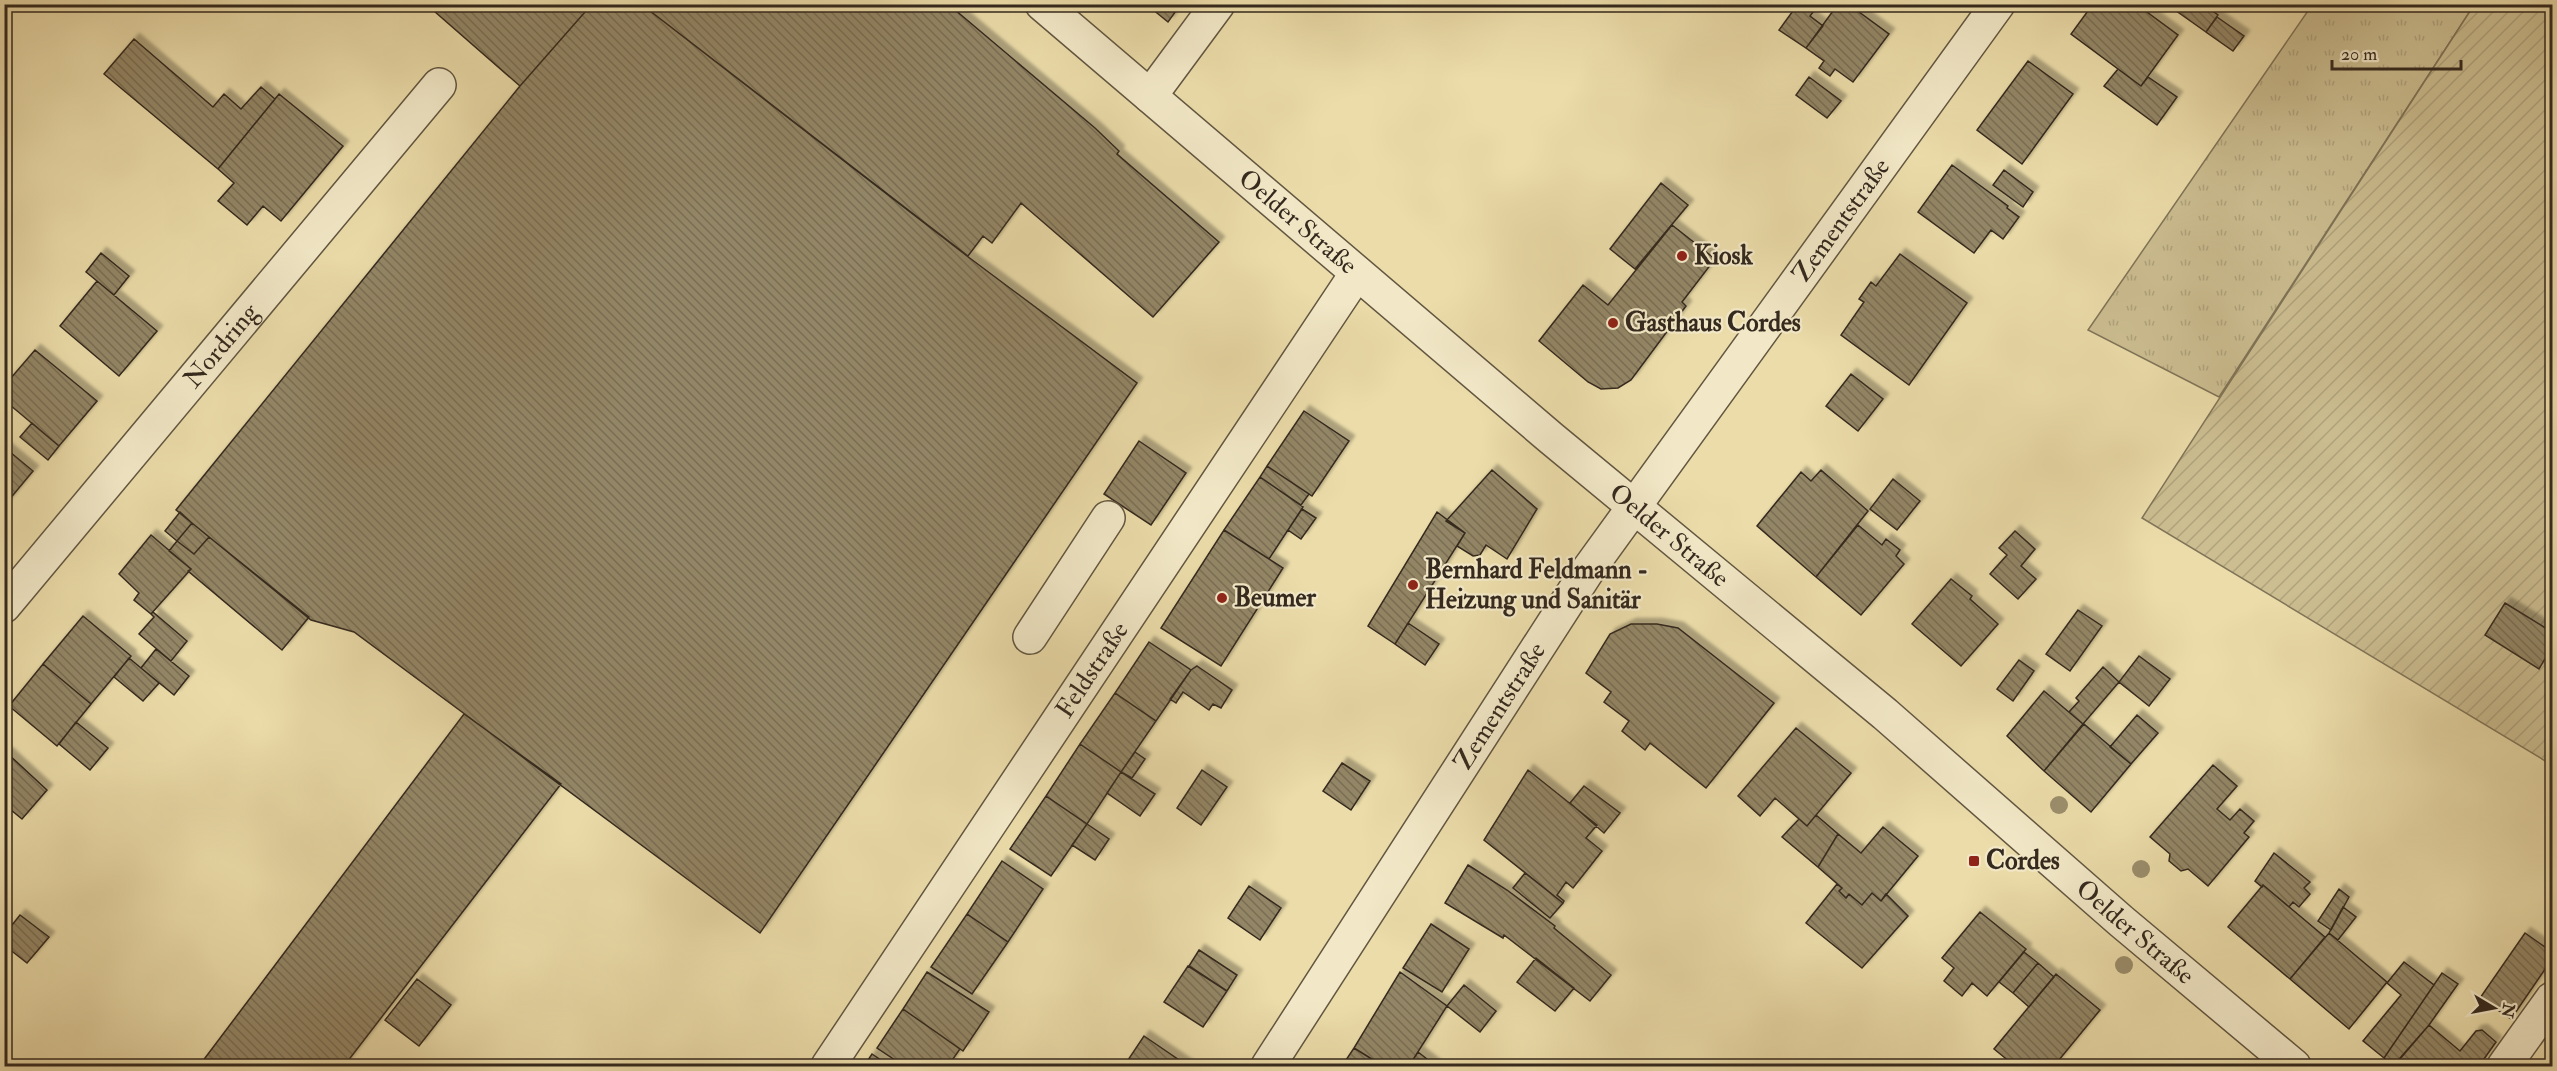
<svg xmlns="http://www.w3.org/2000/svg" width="2557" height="1071" viewBox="0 0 2557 1071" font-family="'IM FELL Double Pica',serif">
	<defs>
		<pattern id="grass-tufts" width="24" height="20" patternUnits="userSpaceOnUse" patternTransform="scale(1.5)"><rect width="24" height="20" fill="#ccbe91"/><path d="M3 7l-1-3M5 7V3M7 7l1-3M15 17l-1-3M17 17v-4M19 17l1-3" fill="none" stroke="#b0a37d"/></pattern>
		<pattern id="garden-furrows" width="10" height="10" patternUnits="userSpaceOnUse" patternTransform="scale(1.5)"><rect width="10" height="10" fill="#ccbe91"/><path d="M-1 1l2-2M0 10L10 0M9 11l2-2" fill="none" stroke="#b0a37d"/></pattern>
		<pattern id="building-back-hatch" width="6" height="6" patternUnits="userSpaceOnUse" patternTransform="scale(1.5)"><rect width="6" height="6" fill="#938666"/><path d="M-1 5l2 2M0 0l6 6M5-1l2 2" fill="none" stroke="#796e53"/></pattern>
		<filter id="shadow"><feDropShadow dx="5.5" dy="-5.5" stdDeviation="1.5" flood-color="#0004"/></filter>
	</defs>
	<rect width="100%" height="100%" fill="#ebdca9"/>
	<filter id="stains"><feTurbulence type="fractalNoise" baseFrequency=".00333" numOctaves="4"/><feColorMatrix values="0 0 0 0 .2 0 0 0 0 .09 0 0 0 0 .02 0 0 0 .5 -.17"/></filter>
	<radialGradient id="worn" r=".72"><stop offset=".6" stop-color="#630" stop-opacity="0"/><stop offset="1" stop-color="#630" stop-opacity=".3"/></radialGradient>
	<path fill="url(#grass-tufts)" stroke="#807458" stroke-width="1.5" d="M 2312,5 L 2474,5 L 2219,397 L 2088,330 Z"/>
	<path fill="url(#garden-furrows)" stroke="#807458" stroke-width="1.5" d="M 2474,5 L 2552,5 L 2552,765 L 2142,518 Z"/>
	<path fill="url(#building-back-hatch)" stroke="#34291e" stroke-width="1.5" filter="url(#shadow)" d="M 426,4 L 592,4 L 520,86 Z
		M 592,4 L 641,4 L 967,256 L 1137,383 L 760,933 L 354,632 L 311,620 L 176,510 L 520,86 Z
		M 641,4 L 948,4 L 1095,128 L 1119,151 L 1117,154 L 1219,242 L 1153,317 L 1021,203 L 992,243 L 983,236 L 968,256 Z
		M 1146,4 L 1181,4 L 1168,22 Z
		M 1798,4 L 1819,4 L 1810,16 L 1823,26 L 1806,48 L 1779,30 Z
		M 1838,4 L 1848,4 L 1889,34 L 1853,82 L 1835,69 L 1830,76 L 1819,68 L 1824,61 L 1806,48 Z
		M 2093,4 L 2136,4 L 2178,35 L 2141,86 L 2071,34 Z
		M 2179,4 L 2203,4 L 2218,15 L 2206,32 L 2175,10 Z
		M 2217,17 L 2244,36 L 2233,51 L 2206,32 Z
		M 134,39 L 213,107 L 224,94 L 241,109 L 261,87 L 275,99 L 218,169 L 104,74 Z
		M 2028,61 L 2073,94 L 2022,164 L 1977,130 Z
		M 2118,69 L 2141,86 L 2148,77 L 2177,97 L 2157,125 L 2104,86 Z
		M 1809,77 L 1841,101 L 1827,118 L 1796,95 Z
		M 279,94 L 343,146 L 281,221 L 263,206 L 247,225 L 218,201 L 234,183 L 218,169 Z
		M 1952,165 L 2008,206 L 2007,208 L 2019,217 L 2003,239 L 1991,230 L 1974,253 L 1918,212 Z
		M 2004,170 L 2033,192 L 2023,207 L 1993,185 Z
		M 1661,183 L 1688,205 L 1635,269 L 1610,249 Z
		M 1672,225 L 1715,259 L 1682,302 L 1686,306 L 1631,380 L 1618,388 L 1601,389 L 1588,382 L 1539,341 L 1583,285 L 1608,305 Z
		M 101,253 L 129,276 L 114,295 L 86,272 Z
		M 1900,254 L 1967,303 L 1909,385 L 1841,335 L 1864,302 L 1859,299 L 1871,282 L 1876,286 Z
		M 97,281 L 157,331 L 119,376 L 60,326 Z
		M 35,350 L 97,401 L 59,446 L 4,400 L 4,386 Z
		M 1851,374 L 1883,399 L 1858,431 L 1826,406 Z
		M 1304,411 L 1349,441 L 1312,496 L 1267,466 Z
		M 32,423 L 59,446 L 48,460 L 20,437 Z
		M 1139,441 L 1186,473 L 1151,525 L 1104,494 Z
		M 4,447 L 33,471 L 4,506 Z
		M 1267,466 L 1309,494 L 1301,505 L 1260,477 Z
		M 1492,470 L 1537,509 L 1507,559 L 1486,545 L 1480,555 L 1473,556 L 1457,546 L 1465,533 L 1446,521 Z
		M 1821,470 L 1868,511 L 1816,577 L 1757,526 L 1801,472 L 1811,481 Z
		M 1260,477 L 1303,507 L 1269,559 L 1224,530 Z
		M 1893,479 L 1920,501 L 1897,530 L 1870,509 Z
		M 1302,509 L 1316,518 L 1301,539 L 1288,530 Z
		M 180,512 L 192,523 L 177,541 L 165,531 Z
		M 1437,512 L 1465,533 L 1395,644 L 1368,626 Z
		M 192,523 L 209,537 L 194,554 L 177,541 Z
		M 1858,525 L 1882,545 L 1886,539 L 1900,550 L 1896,556 L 1904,564 L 1861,615 L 1816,577 Z
		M 1224,530 L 1283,568 L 1221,666 L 1161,628 Z
		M 2015,531 L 2035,549 L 2021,566 L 2036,579 L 2018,599 L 1990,574 L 2007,555 L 1999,548 Z
		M 151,535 L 191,569 L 151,614 L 134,600 L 139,593 L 119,574 Z
		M 209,537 L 309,617 L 282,650 L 188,571 L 191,569 L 169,551 L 177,541 L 194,554 Z
		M 1951,579 L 1972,596 L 1970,599 L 1998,624 L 1961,666 L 1912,624 Z
		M 2505,603 L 2552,632 L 2552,647 L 2539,669 L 2485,635 Z
		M 2078,610 L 2102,626 L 2070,671 L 2046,654 Z
		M 153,612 L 187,641 L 171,661 L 139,634 L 154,617 L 151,614 Z
		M 83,616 L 131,656 L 91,704 L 43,664 Z
		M 1408,623 L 1439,644 L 1425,665 L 1395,644 Z
		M 1631,624 L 1657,624 L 1678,628 L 1774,703 L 1706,788 L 1650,743 L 1645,750 L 1622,731 L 1629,721 L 1604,702 L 1611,692 L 1586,673 L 1610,634 Z
		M 1149,642 L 1191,670 L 1156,721 L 1115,693 Z
		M 156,649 L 189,676 L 174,695 L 141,668 Z
		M 2139,656 L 2170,679 L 2149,706 L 2119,682 Z
		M 129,658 L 159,683 L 143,701 L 114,677 Z
		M 2019,660 L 2034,671 L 2013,701 L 1997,689 Z
		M 43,664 L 91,704 L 57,746 L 9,706 Z
		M 1197,666 L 1232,690 L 1221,708 L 1213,704 L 1209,710 L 1183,692 L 1176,703 L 1170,699 L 1191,670 Z
		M 2103,667 L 2119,682 L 2083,724 L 2069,712 L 2079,701 L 2076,698 Z
		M 2044,691 L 2083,724 L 2044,771 L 2007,736 Z
		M 1115,693 L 1156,721 L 1121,772 L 1080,744 Z
		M 464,714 L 561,784 L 344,1066 L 199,1066 Z
		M 2137,715 L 2158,733 L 2131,764 L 2110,747 Z
		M 76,722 L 108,748 L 90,770 L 59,744 Z
		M 2084,724 L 2131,764 L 2091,812 L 2044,771 Z
		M 1796,728 L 1851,773 L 1807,826 L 1775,798 L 1760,816 L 1738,796 Z
		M 1080,744 L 1121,772 L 1087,824 L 1046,796 Z
		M 1135,752 L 1145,759 L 1132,778 L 1121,772 Z
		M 7,753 L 47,790 L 22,819 L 11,810 L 4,817 L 4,754 Z
		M 1342,763 L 1370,781 L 1351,810 L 1323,791 Z
		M 2213,765 L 2237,786 L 2217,809 L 2230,820 L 2240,809 L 2254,821 L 2244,833 L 2249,837 L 2208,886 L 2188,869 L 2181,871 L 2169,861 L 2170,854 L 2150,837 Z
		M 1202,770 L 1227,787 L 1201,825 L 1177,808 Z
		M 1528,770 L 1597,825 L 1586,838 L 1602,851 L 1573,888 L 1566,882 L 1557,895 L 1564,901 L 1563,903 L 1484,840 Z
		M 1121,772 L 1155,794 L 1140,816 L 1107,793 Z
		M 1584,786 L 1620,813 L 1604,833 L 1570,803 Z
		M 1046,796 L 1087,824 L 1051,876 L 1010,849 Z
		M 1816,815 L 1838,834 L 1818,867 L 1782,837 L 1799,819 L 1807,826 Z
		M 1087,824 L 1109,839 L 1095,860 L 1072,845 Z
		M 1883,827 L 1918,856 L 1881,901 L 1872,893 L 1862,905 L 1849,894 L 1846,898 L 1839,891 L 1842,888 L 1818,867 L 1838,834 L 1861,853 Z
		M 2274,853 L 2310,882 L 2304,888 L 2310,894 L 2299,907 L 2293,902 L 2289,907 L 2263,885 L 2262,887 L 2255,881 Z
		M 1002,861 L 1043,889 L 1008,942 L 967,914 Z
		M 1468,865 L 1507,890 L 1555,926 L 1554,928 L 1611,975 L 1590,1001 L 1504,935 L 1503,938 L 1445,903 Z
		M 1525,873 L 1563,903 L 1550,918 L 1513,888 Z
		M 1837,884 L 1842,888 L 1839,891 L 1846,898 L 1849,894 L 1862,905 L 1872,893 L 1881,901 L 1886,894 L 1908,916 L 1862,968 L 1806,923 Z
		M 2263,885 L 2325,937 L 2290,979 L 2228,927 Z
		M 1249,886 L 1281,908 L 1260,940 L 1228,918 Z
		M 2339,889 L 2349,897 L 2331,930 L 2318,921 Z
		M 2343,907 L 2356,917 L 2338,940 L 2329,933 Z
		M 1980,912 L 2026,949 L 1987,996 L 1972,983 L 1962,996 L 1944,981 L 1954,968 L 1942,958 Z
		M 967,914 L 1008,942 L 972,994 L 931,967 Z
		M 20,915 L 49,937 L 27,963 L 4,945 L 4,935 Z
		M 1431,924 L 1469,949 L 1442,992 L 1403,968 Z
		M 2329,933 L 2387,982 L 2349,1029 L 2290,979 Z
		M 2525,933 L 2552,952 L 2552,959 L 2511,1019 L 2480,998 Z
		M 1199,950 L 1237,975 L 1227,991 L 1189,966 Z
		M 2024,952 L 2038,963 L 2013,993 L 1999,982 Z
		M 1536,958 L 1574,988 L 1555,1011 L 1517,982 Z
		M 2404,962 L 2434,985 L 2384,1058 L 2363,1041 L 2401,995 L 2387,983 Z
		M 2038,963 L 2054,977 L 2029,1007 L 2013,993 Z
		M 1188,966 L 1227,991 L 1203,1027 L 1164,1002 Z
		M 927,972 L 989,1012 L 963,1051 L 903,1009 Z
		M 1400,972 L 1447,1006 L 1409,1066 L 1383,1066 L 1354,1048 Z
		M 2442,973 L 2458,984 L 2429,1025 L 2393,1066 L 2384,1058 Z
		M 2056,974 L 2100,1010 L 2054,1066 L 2015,1066 L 1994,1049 Z
		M 417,979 L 451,1005 L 419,1046 L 385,1020 Z
		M 1464,985 L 1496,1011 L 1480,1032 L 1447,1006 Z
		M 903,1009 L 960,1049 L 948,1066 L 904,1066 L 877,1048 Z
		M 2429,1025 L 2460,1051 L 2476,1031 L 2482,1030 L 2496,1042 L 2479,1066 L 2394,1066 Z
		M 1144,1036 L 1188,1066 L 1124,1066 Z
		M 1354,1048 L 1383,1066 L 1342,1066 Z
		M 1418,1052 L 1436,1066 L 1409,1066 Z
		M 872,1054 L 890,1066 L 864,1066 Z"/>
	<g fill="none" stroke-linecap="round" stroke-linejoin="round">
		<defs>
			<g id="minor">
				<path id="s1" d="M 1042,4 L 1551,438 L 1885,714 L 2121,921 L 2294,1066"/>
				<path d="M 1150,96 L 1218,4"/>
				<path id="s2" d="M 4,606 L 439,85"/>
				<path d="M 1030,637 L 1108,518"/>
				<path id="s3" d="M 828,1066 L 1357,273"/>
				<path id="s4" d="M 1268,1066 L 1586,573 L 1998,4"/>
				<path d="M 2504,1066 L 2552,999"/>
			</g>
		</defs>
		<use href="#minor" stroke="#625641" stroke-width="36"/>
		<use href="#minor" stroke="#f2e8c7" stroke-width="33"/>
	</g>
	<g fill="#9b8e6c">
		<circle cx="2059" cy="805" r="9"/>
		<circle cx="2141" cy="869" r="9"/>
		<circle cx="2124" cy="965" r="9"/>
	</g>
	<g fill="#8f2418" stroke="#f2e8c7" stroke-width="2">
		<circle cx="1682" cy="256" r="6"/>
		<circle cx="1613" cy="323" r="6"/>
		<circle cx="1413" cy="585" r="6"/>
		<circle cx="1222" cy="598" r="6"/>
		<rect x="1968" y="855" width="12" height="12" rx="3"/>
	</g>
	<g text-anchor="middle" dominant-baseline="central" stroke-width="4.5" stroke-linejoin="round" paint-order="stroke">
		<g font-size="26" fill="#34291e" stroke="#f2e8c7">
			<text stroke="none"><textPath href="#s4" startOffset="1022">Zementstraße</textPath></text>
			<text stroke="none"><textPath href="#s1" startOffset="336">Oelder Straße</textPath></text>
			<text stroke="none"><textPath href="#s2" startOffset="339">Nordring</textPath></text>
			<text stroke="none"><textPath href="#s1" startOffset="822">Oelder Straße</textPath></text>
			<text stroke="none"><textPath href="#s3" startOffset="476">Feldstraße</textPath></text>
			<text stroke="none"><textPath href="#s4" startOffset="428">Zementstraße</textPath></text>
			<text stroke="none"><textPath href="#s1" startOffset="1434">Oelder Straße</textPath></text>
		</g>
		<g font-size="26" font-weight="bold" fill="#34291e" stroke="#f2e8c7" text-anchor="start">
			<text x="1694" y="256">Kiosk</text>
			<text x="1625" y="323">Gasthaus Cordes</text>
			<text x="1425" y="570">Bernhard Feldmann -<tspan x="1425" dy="30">Heizung und Sanitär</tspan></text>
			<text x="1234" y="598">Beumer</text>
			<text x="1986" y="861">Cordes</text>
		</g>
	</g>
	<rect width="2557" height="1071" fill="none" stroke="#ebdca9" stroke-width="24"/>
	<rect x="6" y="6" width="2545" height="1059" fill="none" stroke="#34291e" stroke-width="3"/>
	<rect x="12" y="12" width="2533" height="1047" fill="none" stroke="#34291e" stroke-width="1.5"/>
	<g transform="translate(2494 1008) rotate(100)" stroke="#f2e8c7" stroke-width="4.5" paint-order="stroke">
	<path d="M0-4.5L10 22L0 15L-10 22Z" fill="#34291e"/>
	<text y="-9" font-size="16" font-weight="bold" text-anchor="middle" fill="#34291e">N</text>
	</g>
	<path d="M2332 60v9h129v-9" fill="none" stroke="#34291e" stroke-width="3"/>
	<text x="2341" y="60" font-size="18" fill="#34291e" stroke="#f2e8c7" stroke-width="4.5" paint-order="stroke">20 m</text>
	<rect width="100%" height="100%" filter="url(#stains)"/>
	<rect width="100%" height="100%" fill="url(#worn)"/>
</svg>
